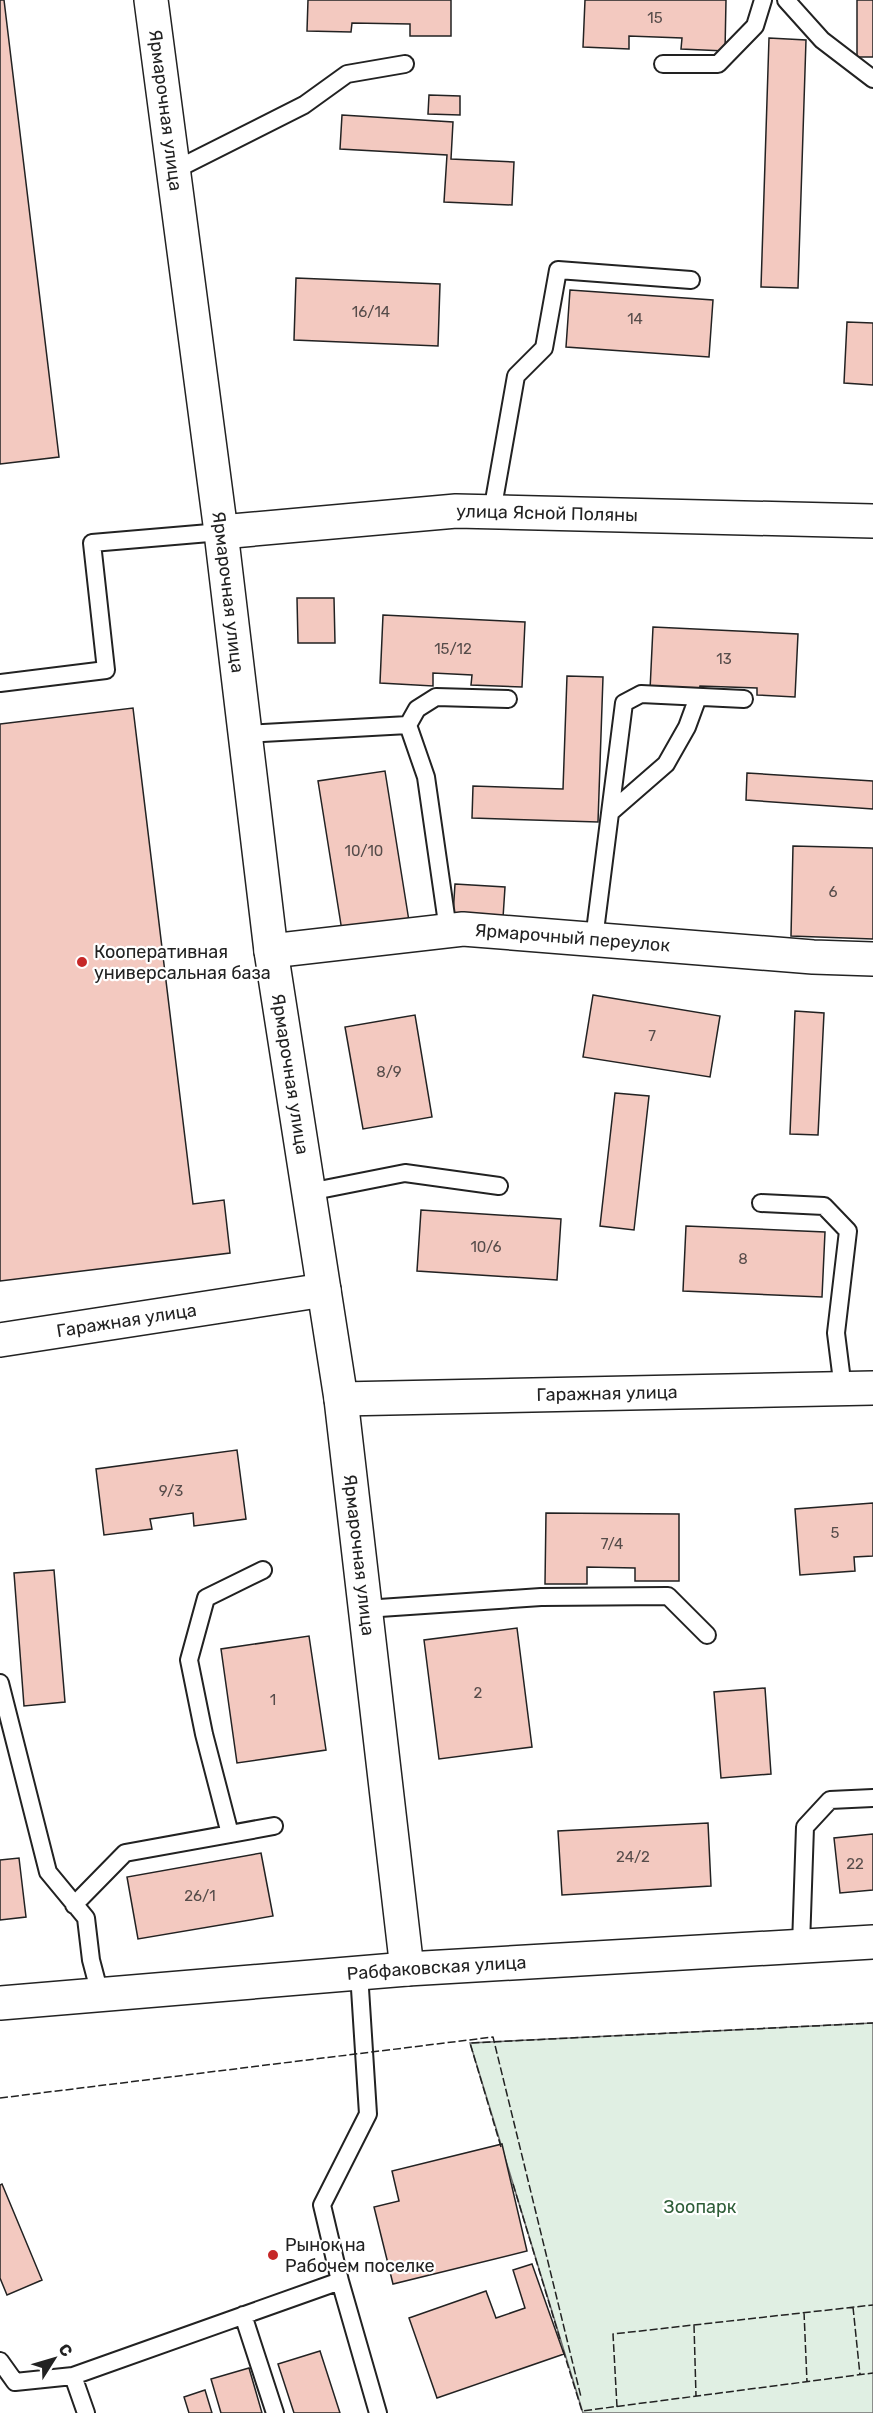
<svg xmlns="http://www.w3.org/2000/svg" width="873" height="2413" viewBox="0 0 873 2413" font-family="Rubik,sans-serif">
	<rect width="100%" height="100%" fill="#fff"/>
	<path fill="#e0efe3" stroke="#6f6f6f" stroke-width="1.5" d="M 873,2023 L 873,2413 L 583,2413 L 470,2043 Z"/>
	<path fill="#f3c9c0" stroke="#222" stroke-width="1.5" d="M 0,0 L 4,0 L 59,457 L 0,464 Z
		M 308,0 L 451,0 L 451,36 L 410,36 L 410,24 L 352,23 L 351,32 L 307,31 Z
		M 585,0 L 726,0 L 725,51 L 681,49 L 682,38 L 629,36 L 629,49 L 583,47 Z
		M 857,0 L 873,0 L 873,57 L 857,57 Z
		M 769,38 L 806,40 L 798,288 L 761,287 Z
		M 429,95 L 460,96 L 460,115 L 428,114 Z
		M 342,115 L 453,122 L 451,159 L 514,162 L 512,205 L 444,202 L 447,155 L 340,149 Z
		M 296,278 L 440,284 L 438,346 L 294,340 Z
		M 570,290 L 713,300 L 709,357 L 566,347 Z
		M 847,322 L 873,323 L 873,385 L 844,383 Z
		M 297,598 L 334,598 L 335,643 L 298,643 Z
		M 383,615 L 525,622 L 522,687 L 471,685 L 472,675 L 433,673 L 433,686 L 380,683 Z
		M 653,627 L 798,634 L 795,697 L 757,695 L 757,688 L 700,686 L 699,691 L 650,690 Z
		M 567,676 L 603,677 L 598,822 L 472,818 L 473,786 L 563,789 Z
		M 133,708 L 193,1204 L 224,1200 L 230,1253 L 0,1281 L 0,724 Z
		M 385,771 L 409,921 L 342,931 L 318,781 Z
		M 747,773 L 873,781 L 873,809 L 746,800 Z
		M 793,846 L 873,848 L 873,939 L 791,936 Z
		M 455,884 L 505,887 L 503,918 L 453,915 Z
		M 593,995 L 720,1016 L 710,1077 L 583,1057 Z
		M 795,1011 L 824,1013 L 818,1135 L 790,1134 Z
		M 415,1015 L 432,1117 L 363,1129 L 345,1027 Z
		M 615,1093 L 649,1096 L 634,1230 L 600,1226 Z
		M 421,1210 L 561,1219 L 557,1280 L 417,1271 Z
		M 686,1226 L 825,1232 L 822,1297 L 683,1291 Z
		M 237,1450 L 246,1519 L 194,1526 L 193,1513 L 150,1519 L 152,1529 L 104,1535 L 96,1469 Z
		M 873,1503 L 873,1556 L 854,1557 L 855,1571 L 800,1575 L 795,1509 Z
		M 546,1513 L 679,1514 L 679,1581 L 635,1581 L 635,1568 L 587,1567 L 587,1584 L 545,1584 Z
		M 54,1570 L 65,1702 L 24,1706 L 14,1573 Z
		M 517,1628 L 532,1747 L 439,1759 L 424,1640 Z
		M 309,1636 L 326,1750 L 237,1763 L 221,1649 Z
		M 765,1688 L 771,1774 L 721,1778 L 714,1692 Z
		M 708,1823 L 711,1886 L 562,1895 L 558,1831 Z
		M 873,1834 L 873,1890 L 840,1893 L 834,1838 Z
		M 261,1853 L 273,1916 L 138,1939 L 127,1877 Z
		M 19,1858 L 26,1917 L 0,1920 L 0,1860 Z
		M 502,2144 L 527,2251 L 393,2284 L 374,2207 L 399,2201 L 392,2171 Z
		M 2,2184 L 42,2280 L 7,2295 L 0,2278 L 0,2185 Z
		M 532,2264 L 564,2354 L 437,2398 L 409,2318 L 486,2291 L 496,2318 L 525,2308 L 513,2270 Z
		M 320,2351 L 340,2413 L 294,2413 L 278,2364 Z
		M 249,2368 L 262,2413 L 221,2413 L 211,2379 Z
		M 205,2390 L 212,2413 L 189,2413 L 184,2397 Z"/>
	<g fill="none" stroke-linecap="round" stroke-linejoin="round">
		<defs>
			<path id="lane" d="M 786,0 L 822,40 L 873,79
				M 663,64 L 718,64 L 755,26 L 763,0
				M 173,171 L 304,105 L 347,74 L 405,64
				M 492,512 L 516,376 L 544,348 L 558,270 L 691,280
				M 0,683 L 106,670 L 92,543 L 221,532
				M 408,725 L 426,777 L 448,930
				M 245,734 L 408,725 L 417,709 L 436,697 L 508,699
				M 612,811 L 666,764 L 687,727 L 698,697
				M 594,939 L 624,703 L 641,694 L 744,699
				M 309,1192 L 405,1173 L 499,1186
				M 761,1203 L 824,1206 L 848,1231 L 836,1333 L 843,1389
				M 365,1609 L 541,1597 L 668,1596 L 707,1635
				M 0,1683 L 48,1872 L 86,1918 L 91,1960 L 100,1994
				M 230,1834 L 204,1734 L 189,1660 L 206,1598 L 263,1570
				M 74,1905 L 125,1853 L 274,1826
				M 801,1945 L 805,1827 L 830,1800 L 873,1798
				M 340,2281 L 322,2205 L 368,2114 L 359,1973
				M 243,2315 L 275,2413
				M 0,2361 L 15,2382 L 73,2376 L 340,2281 L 378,2413
				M 73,2376 L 86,2413"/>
			<g id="street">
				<path id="s1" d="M 151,0 L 221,532 L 271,951 L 341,1399 L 407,1969"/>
				<path id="s2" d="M 221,532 L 456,511 L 873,521"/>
				<path id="s3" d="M 271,951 L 463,929 L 813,957 L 873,959"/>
				<path id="s4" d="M 0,1340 L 324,1290"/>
				<path id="s5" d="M 341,1399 L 873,1388"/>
			</g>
			<g id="secondary">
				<path id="s6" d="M 0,2003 L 407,1969 L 873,1942"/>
			</g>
		</defs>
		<use href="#lane" stroke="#222" stroke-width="20"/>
		<use href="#street" stroke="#222" stroke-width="36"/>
		<use href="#secondary" stroke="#222" stroke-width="36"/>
		<use href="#lane" stroke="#fff" stroke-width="16"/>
		<use href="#street" stroke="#fff" stroke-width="33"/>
		<use href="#secondary" stroke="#fff" stroke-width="33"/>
		<path stroke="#222" stroke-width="1.5" stroke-dasharray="8 3" stroke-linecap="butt" d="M 0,2098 L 493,2037 L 581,2397
			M 501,2147 L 470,2043 L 873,2023
			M 513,2184 L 560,2339
			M 853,2307 L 860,2375
			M 804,2312 L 807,2382
			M 694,2325 L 696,2396
			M 563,2350 L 582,2411 L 873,2373
			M 617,2407 L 613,2334 L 873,2305"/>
	</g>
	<g fill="#c62828" stroke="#fff" stroke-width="2">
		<circle cx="82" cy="962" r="6"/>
		<circle cx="273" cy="2255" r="6"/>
	</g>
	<g text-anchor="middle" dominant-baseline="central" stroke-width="4.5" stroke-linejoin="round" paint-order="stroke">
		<g font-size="15" fill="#564c4a">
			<text x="655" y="18">15</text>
			<text x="371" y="312">16/14</text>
			<text x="635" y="319">14</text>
			<text x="453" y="649">15/12</text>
			<text x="724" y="659">13</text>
			<text x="364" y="851">10/10</text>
			<text x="833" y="892">6</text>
			<text x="652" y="1036">7</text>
			<text x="389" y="1072">8/9</text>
			<text x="486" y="1247">10/6</text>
			<text x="743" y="1259">8</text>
			<text x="171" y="1491">9/3</text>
			<text x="835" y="1533">5</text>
			<text x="612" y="1544">7/4</text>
			<text x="478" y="1693">2</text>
			<text x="273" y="1700">1</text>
			<text x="633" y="1857">24/2</text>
			<text x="855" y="1864">22</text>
			<text x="200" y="1896">26/1</text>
		</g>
		<g font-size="18" fill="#222" stroke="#fff">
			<text stroke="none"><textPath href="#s1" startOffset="111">Ярмарочная улица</textPath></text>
			<text stroke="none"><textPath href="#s2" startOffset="327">улица Ясной Поляны</textPath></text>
			<text stroke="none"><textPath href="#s1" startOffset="597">Ярмарочная улица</textPath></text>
			<text stroke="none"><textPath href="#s3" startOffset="303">Ярмарочный переулок</textPath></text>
			<text stroke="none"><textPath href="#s1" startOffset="1083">Ярмарочная улица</textPath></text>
			<text stroke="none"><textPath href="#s4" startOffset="128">Гаражная улица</textPath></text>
			<text stroke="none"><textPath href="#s5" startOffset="266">Гаражная улица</textPath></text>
			<text stroke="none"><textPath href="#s1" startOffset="1569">Ярмарочная улица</textPath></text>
			<text stroke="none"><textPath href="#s6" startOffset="438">Рабфаковская улица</textPath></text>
		</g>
		<g font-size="18" fill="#222" stroke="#fff" text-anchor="start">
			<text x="94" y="952">Кооперативная<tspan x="94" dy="21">универсальная база</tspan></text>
			<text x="285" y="2245">Рынок на<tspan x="285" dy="21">Рабочем поселке</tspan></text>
		</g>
		<g font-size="18" fill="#2f5e38" stroke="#fff">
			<text x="700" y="2207">Зоопарк</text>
		</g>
	</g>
	<g transform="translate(54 2359) rotate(53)" stroke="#ffffff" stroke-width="4.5" paint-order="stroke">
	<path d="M0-4.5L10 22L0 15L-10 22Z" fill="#222222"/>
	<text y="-9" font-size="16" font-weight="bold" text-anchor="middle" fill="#222222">С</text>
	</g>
</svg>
